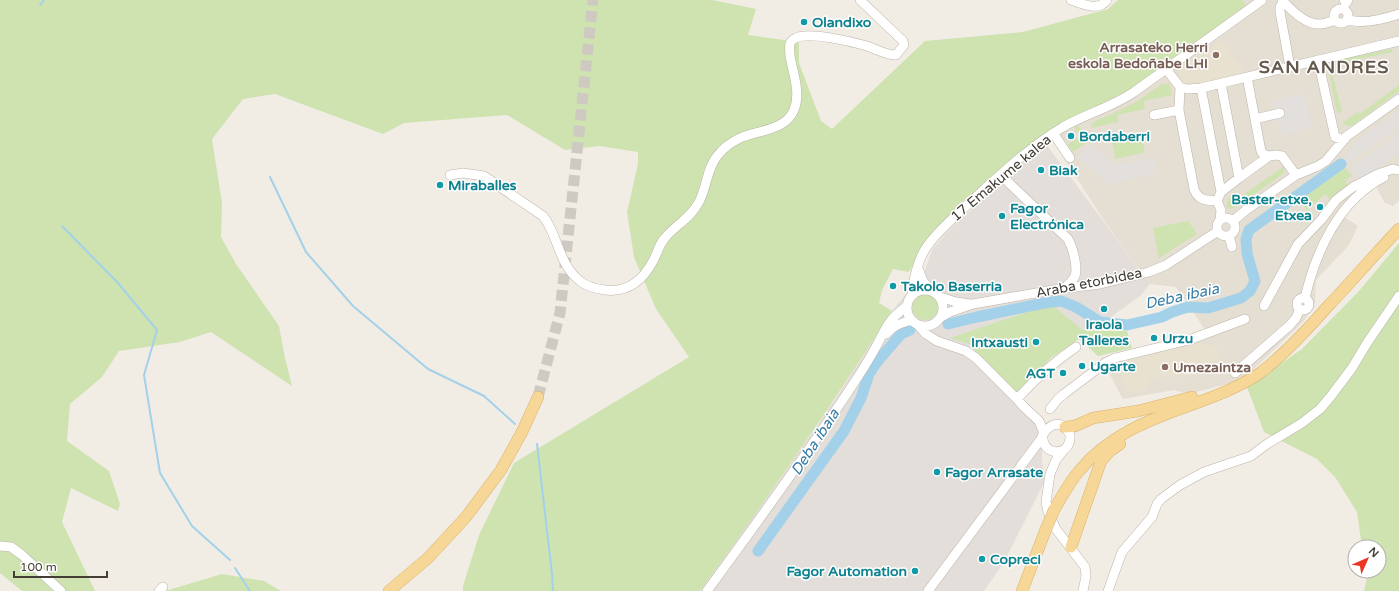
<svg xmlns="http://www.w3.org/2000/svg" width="1399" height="591" viewBox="0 0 1399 591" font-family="'Varela Round',sans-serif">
	<rect width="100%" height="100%" fill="#f1ede5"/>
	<path fill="#e4ded3" d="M 1242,0 L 1399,0 L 1399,201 L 1393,206 L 1385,203 L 1375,185 L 1357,200 L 1344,217 L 1358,226 L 1349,245 L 1316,280 L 1315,304 L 1303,322 L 1242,380 L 1189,394 L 1174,390 L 1123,399 L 1101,358 L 1206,331 L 1176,287 L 1150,284 L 1107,225 L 1047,132 L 1056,126 L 1139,85 L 1246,7 Z"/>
	<path fill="#e3ded9" d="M 1046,144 L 1150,284 L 1140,296 L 1111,317 L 1083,330 L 1055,307 L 1036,309 L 951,338 L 969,344 L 1042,420 L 1042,463 L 1046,479 L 1004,562 L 984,591 L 700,591 L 786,470 L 837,396 L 892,311 L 925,271 L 932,250 L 949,230 L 1018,167 Z"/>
	<path fill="#e9e1cf" d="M 1221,40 L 1247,72 L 1198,85 L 1187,85 L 1184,83 L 1179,76 L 1178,70 Z
		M 1197,342 L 1218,348 L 1220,358 L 1207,372 L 1191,376 L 1151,378 L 1148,390 L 1130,392 L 1124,386 L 1118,362 Z"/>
	<path fill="#cee3b0" d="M 0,0 L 712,0 L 756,9 L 748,35 L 799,42 L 799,63 L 821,121 L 832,129 L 925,41 L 1023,32 L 1108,9 L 1118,0 L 1242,0 L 1247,7 L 1139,85 L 1056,126 L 1047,132 L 958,205 L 925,244 L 909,272 L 893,269 L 882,290 L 879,303 L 892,311 C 831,406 767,499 700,591 L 463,591 L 463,586 L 479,535 L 514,463 L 689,357 L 656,309 L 634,257 L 627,212 L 638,164 L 638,152 L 600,146 L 565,150 L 507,115 L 404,123 L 383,134 L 275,94 L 243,99 L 212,139 L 222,203 L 221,237 L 236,264 L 279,326 L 285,358 L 292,386 L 211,332 L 180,342 L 119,351 L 102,377 L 70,404 L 67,441 L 109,471 L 120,504 L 118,511 L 71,488 L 62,522 L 95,591 L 22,591 L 0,573 Z
		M 1392,49 L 1393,52 L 1338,63 L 1340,71 L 1332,73 L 1342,112 L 1337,113 L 1328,68 L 1335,66 L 1334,61 Z
		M 1162,84 L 1169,84 L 1170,86 L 1172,95 L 1144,101 L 1145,109 L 1117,115 L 1118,122 L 1091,128 L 1092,124 L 1097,120 L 1110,115 L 1138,101 Z
		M 1399,85 L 1399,91 L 1353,125 L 1348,126 L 1342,123 L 1358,112 L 1360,114 Z
		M 1077,125 L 1091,139 L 1073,152 L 1068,144 L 1080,137 L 1074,127 Z
		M 1141,136 L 1145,152 L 1116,159 L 1112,142 Z
		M 1284,166 L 1284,173 L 1236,207 L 1228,209 C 1224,203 1230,197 1234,192 L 1239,198 Z
		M 1345,168 L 1352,176 L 1345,180 L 1348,186 L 1330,199 L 1325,194 L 1307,210 L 1300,200 Z
		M 1188,221 L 1197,234 L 1159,258 L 1153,228 Z
		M 1399,243 L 1399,591 L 1364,591 L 1367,578 L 1366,571 L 1379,571 L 1379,547 L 1362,547 L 1357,512 L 1335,477 L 1317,459 L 1264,432 L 1247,387 L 1302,349 L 1359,291 Z
		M912 307a13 13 0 1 1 26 0a13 13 0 1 1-26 0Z
		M 1055,307 L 1083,330 L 1127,331 L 1132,348 L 1098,356 L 1079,339 L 1051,358 L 1016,393 L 969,344 L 950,338 L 1036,309 Z
		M 222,574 L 264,581 L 281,591 L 165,591 Z"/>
	<path fill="#e2dfdd" d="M 1304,94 L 1312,128 L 1281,135 L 1274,101 Z
		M 1399,111 L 1399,127 L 1347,163 L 1343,159 L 1352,149 L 1358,140 Z
		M 1399,134 L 1399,152 L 1373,172 L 1359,179 L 1351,168 Z
		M 1090,144 L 1114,166 L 1154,158 L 1157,173 L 1109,184 L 1086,162 L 1084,164 L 1078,157 Z"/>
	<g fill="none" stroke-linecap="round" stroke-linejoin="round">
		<path stroke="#a4d1ea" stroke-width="2" d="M 40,5 L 44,0
			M 270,177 L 306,252 L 353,306 L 428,369 L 484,396 L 515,424
			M 62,226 L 118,283 L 157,330 L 144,375 L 160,473 L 192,526 L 230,560
			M 537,444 L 552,574 L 553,591
			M 235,568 L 250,591"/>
		<path stroke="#a4d1ea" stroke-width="11" d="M 948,324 L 977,317 L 1044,303 L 1061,301 L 1076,307 L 1100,322 L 1127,325 L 1162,317 L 1172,312 L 1188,307 L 1208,308 L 1241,298 L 1250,291 L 1255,281 L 1247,254 L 1246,239 L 1249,230 L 1341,164
			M 758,551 L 844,431 L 861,398 L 869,374 L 877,362 L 901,334 L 910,330"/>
		<path stroke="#cecac2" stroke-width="11" stroke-dasharray="11 5.5" stroke-linecap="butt" d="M 538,397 L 560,313 L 593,0"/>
		<defs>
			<path id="minor" d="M 1071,0 C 1083,4 1098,12 1107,0
				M 1282,0 C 1290,9 1306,25 1320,24 C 1325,24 1330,22 1335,20
				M 1344,0 L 1346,3 L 1348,0
				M 1283,2 L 1280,7 L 1280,12 L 1290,67
				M1334 16a7 7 0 1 1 14 0a7 7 0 1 1-14 0Z
				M 1347,19 C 1361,25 1384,19 1399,14
				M 1318,60 L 1335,137 L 1344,140
				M 1166,69 L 1180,87 L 1188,89 L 1201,88 L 1399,41
				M 1247,77 L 1261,151 L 1263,154 L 1269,156
				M 1221,83 L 1239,178
				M 1180,87 L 1179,110 L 1194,189 C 1199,201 1205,200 1217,201
				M 1201,88 L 1221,192
				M 1154,115 L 1179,110
				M 1255,119 L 1280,113
				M 1053,133 L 1070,158
				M 1001,174 L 1011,185 L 1068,239 C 1073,248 1078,267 1075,276 C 1073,281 1068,285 1064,288
				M 450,175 L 463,173 L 484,176 L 543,216 C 558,234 558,264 580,281 C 586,286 597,289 605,290 C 628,293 643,280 653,261 C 657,254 659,245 664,239 C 675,225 690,219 699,202 C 707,187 707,167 718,155 C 723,148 732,142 740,138 C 758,130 785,131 794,110 C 801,93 793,73 790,56 C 790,53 789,48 790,44 C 790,42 793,39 796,38 C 808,31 853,42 867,46 C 876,49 886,55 896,55 L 904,45 L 903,41 L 860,0
				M1217 227a9 9 0 1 1 18 0a9 9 0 1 1-18 0Z
				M 1220,220 L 1221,210 L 1217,201 L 1221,192 L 1239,178 L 1269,156 L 1276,155 L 1282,156 L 1296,175
				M 1233,221 L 1246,210 L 1296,175 L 1318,166 L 1326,161 L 1347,136 L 1399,99
				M 1229,236 L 1232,247
				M 918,268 L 923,281 L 930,290
				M907 308a18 18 0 1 1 36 0a18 18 0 1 1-36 0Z
				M 912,295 C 913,280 918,260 926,248 C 937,231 954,218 968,204 C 998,177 1028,148 1063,127 C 1086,114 1112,107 1134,92 L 1262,0
				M 940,297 L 956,302 L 970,304
				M1297 304a6 6 0 1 1 12 0a6 6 0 1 1-12 0Z
				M 1305,298 C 1316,251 1339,200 1384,177
				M 1264,306 L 1298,244 L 1321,220 L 1336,200 L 1353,187 L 1378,174 L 1393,169 L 1397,170
				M 941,317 L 950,312 L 973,304 L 1059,289 L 1100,284 L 1149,272 L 1166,265 L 1218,231
				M 917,324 L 926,334 L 937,341 L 966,351 L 976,358 L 1017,399 L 1024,407 L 1039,421 L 1044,433
				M 886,334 C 894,325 901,323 912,320
				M 1235,373 L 1289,326 L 1296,318 L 1300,309
				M 1017,399 C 1035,379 1054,362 1076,347
				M 1050,409 L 1058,399 L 1064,394 L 1105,363 L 1115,358 L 1189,340 L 1245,319
				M 1063,451 L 1056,460 L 1050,474 L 1046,502 L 1048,512 L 1056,529 L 1085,567 L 1086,576 L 1083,591
				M 0,546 L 11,547 L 22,555 L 61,591
				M 159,591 L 163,587
				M 707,591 C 754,527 801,462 846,395 C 855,381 865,367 873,352 C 886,330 885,322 907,306
				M 928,591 L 1041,439 C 1047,424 1062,417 1070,435 C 1072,458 1040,457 1043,434
				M 1108,591 L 1122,552 L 1152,517 L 1157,504 L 1161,499 L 1180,485 L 1204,472 L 1251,456 L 1267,444 L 1302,423 L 1320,409 L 1331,396 L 1352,368 L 1367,343 L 1399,296"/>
			<path id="major" d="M 1065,427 L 1075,426 L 1093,418 L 1138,411 L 1192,397
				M 1055,508 C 1063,495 1070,481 1080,470 C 1108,436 1148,420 1188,406 C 1213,397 1238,388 1260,373 C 1286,353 1308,329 1329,305 C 1353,280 1375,254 1399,229
				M 1071,547 L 1101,461 L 1110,451 L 1120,444
				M 389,591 L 428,558 L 466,517 L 501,470 L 522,432 L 538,397
				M 1022,591 L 1046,529"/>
		</defs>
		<use href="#minor" stroke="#bcb4a8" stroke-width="10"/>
		<use href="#major" stroke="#dab269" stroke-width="12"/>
		<use href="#minor" stroke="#fff" stroke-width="9"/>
		<use href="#major" stroke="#f7d798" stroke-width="11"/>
		<defs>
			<path id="major-bridge" d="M 1046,529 L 1055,508"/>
		</defs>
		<use href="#major-bridge" stroke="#dab269" stroke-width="12" stroke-linecap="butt"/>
		<use href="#major-bridge" stroke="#f7d798" stroke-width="11"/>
	</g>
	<g fill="#0f9aa8" stroke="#fff" stroke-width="1.5">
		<circle cx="804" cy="22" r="4"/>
		<circle cx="1071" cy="136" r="4"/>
		<circle cx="1041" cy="170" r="4"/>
		<circle cx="440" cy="185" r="4"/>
		<circle cx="1320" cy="207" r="4"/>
		<circle cx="1002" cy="216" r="4"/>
		<circle cx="893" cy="286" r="4"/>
		<circle cx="1104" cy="309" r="4"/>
		<circle cx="1154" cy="338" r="4"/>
		<circle cx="1036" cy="342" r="4"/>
		<circle cx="1082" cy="366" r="4"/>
		<circle cx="1063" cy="373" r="4"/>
		<circle cx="937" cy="472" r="4"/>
		<circle cx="982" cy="559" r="4"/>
		<circle cx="915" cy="571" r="4"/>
	</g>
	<g fill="#8d6e63" stroke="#fff" stroke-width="1.5">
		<circle cx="1216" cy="55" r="4"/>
		<circle cx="1165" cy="367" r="4"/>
	</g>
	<g text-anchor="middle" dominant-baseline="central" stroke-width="3" stroke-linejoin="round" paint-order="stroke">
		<g font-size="14" font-weight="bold" fill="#0d838f" stroke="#fff" text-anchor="start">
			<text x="812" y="22">Olandixo</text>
			<text x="1079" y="136">Bordaberri</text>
			<text x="1049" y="170">Biak</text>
			<text x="448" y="185">Miraballes</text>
			<text x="1312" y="199" text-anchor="end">Baster-etxe,<tspan x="1312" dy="16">Etxea</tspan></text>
			<text x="1010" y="208">Fagor<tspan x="1010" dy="16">Electrónica</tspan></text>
			<text x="901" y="286">Takolo Baserria</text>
			<text x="1104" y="324" text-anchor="middle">Iraola<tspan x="1104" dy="16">Talleres</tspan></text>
			<text x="1162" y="338">Urzu</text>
			<text x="1028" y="342" text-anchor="end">Intxausti</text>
			<text x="1090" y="366">Ugarte</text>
			<text x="1055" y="373" text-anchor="end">AGT</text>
			<text x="945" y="472">Fagor Arrasate</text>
			<text x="990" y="559">Copreci</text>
			<text x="907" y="571" text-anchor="end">Fagor Automation</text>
		</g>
		<g font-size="14" font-weight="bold" fill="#785e54" stroke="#fff" text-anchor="end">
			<text x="1208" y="47">Arrasateko Herri<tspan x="1208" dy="16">eskola Bedoñabe LHI</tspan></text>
			<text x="1173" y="367" text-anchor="start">Umezaintza</text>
		</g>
		<g font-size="14" fill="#433d35" stroke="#fff">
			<text transform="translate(1001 178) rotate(-40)">17 Emakume kalea</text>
			<text transform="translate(1089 283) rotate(-11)">Araba etorbidea</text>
		</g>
		<g font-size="15" font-style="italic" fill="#367da6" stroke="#fff">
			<text transform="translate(1182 296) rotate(-12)">Deba ibaia</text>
			<text transform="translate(815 442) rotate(-57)">Deba ibaia</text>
		</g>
		<g font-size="18" font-weight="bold" letter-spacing="1" fill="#655a4d" stroke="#fff">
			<text x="1324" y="67">SAN ANDRES</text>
		</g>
	</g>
	<g transform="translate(1367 559) rotate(45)"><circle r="19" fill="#ffffff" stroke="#b4b1ae"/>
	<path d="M0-3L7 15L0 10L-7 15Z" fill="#ea3622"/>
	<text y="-6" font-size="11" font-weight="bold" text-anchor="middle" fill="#433d35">N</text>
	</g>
	<path d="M14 571v6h93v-6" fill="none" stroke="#433d35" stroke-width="2"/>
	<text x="20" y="571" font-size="12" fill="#433d35" stroke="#ffffff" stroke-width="3" paint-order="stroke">100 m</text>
</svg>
